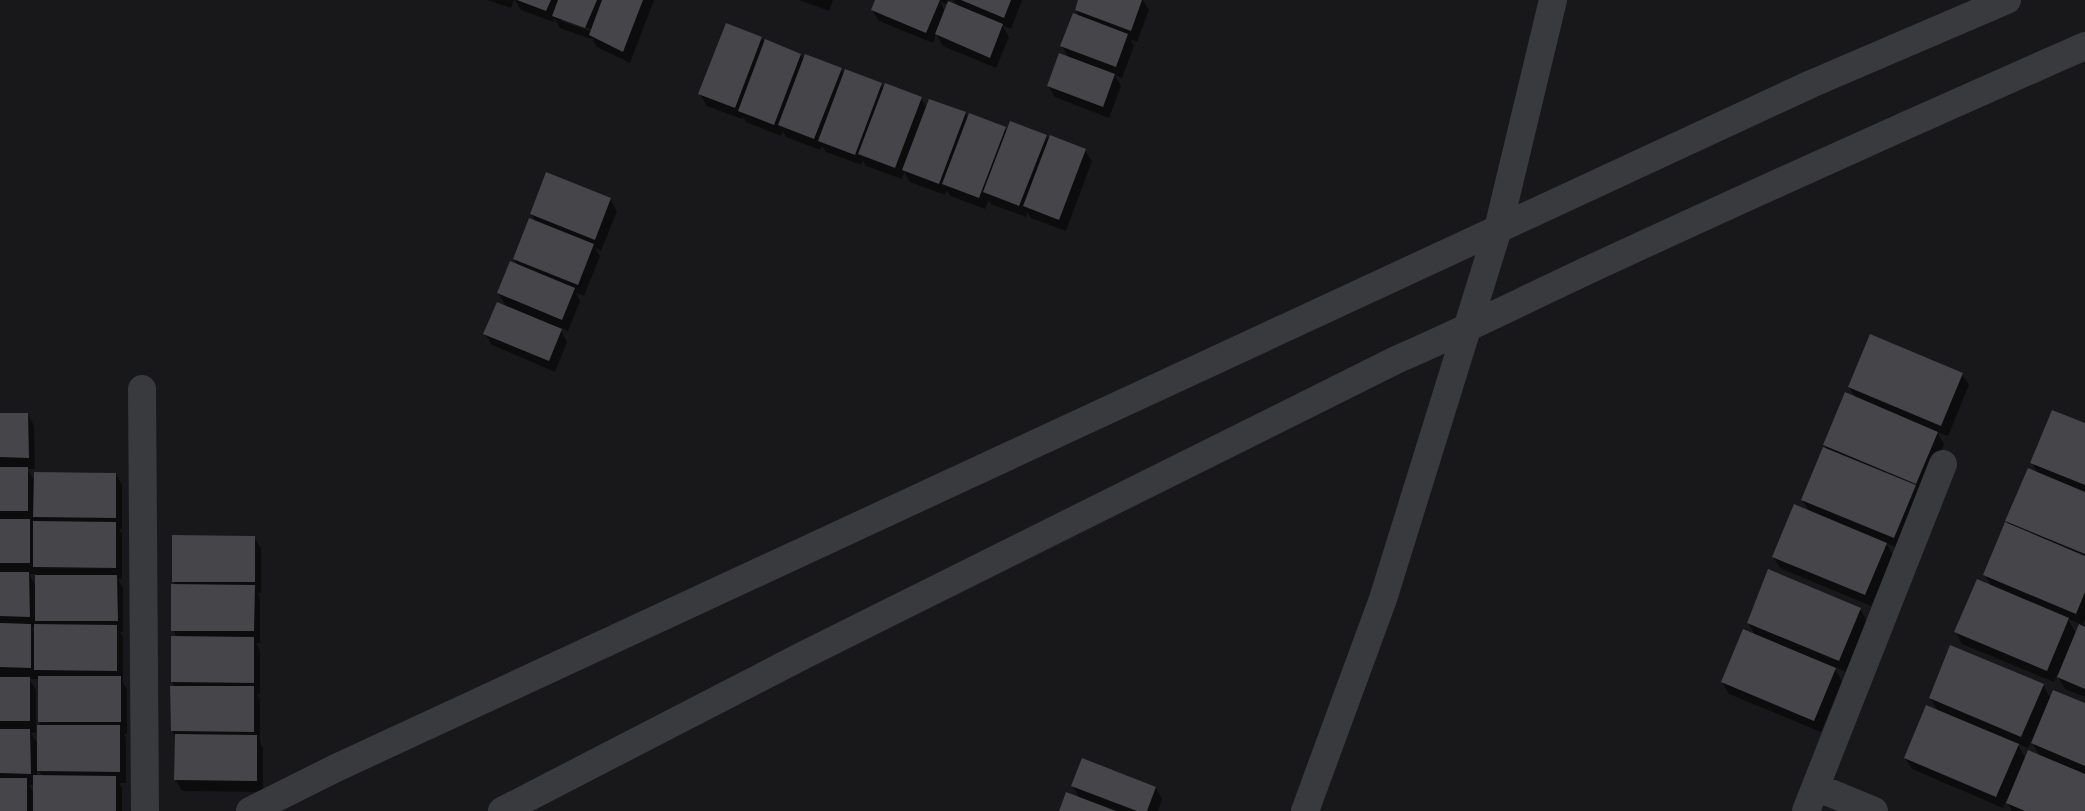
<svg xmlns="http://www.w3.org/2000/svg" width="2085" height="811" viewBox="0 0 2085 811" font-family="Cabin,sans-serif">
	<rect width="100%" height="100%" fill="#18181a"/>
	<path fill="#0007" fill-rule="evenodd" d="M 487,0 L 514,0 L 511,8 Z
		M 515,0 L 654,0 L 630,63 L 597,47 L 592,38 L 591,39 L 560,28 L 554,18 L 553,22 L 521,10 ZM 561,18 L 591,29 L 590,31 L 561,21 Z
		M 799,0 L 833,0 L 829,11 Z
		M 876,0 L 949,0 L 948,2 L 957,6 L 953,0 L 1022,0 L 1011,29 L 1002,25 L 1009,37 L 996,68 L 943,46 L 936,34 L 933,43 L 879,21 L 872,10 ZM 940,1 L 948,5 L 945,12 Z
		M 1080,0 L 1143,0 L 1149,10 L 1137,42 L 1130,39 L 1134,46 L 1122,78 L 1115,75 L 1121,86 L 1109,118 L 1055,97 L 1048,86 L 1068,57 L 1062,46 L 1080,17 L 1076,10 Z
		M 762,38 L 765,43 L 801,55 L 804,60 L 841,69 L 844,75 L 881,84 L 884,90 L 921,98 L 927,109 L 965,113 L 968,119 L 1005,128 L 1007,131 L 1046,136 L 1049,141 L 1085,150 L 1092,161 L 1066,231 L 1031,218 L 1027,212 L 1026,217 L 991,204 L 989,200 L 985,209 L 950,196 L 947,190 L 945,195 L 910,182 L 904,172 L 902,179 L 866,166 L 863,160 L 861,165 L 826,152 L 822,146 L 820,150 L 786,137 L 783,131 L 781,136 L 746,122 L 743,117 L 742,119 L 707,106 L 700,94 Z
		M 610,199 L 617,211 L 601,251 L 595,248 L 600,256 L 584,296 L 576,293 L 580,301 L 568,331 L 559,327 L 567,342 L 555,372 L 492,345 L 485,334 L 507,308 L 498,293 L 518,266 L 514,259 L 536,222 L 531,214 Z
		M 1962,374 L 1969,385 L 1948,436 L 1937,432 L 1944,444 L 1900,549 L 1886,543 L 1893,555 L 1871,606 L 1780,568 L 1773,557 L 1809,511 L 1802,499 L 1827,450 L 1825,445 L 1856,398 L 1849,387 Z
		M 0,414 L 28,414 L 34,426 L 35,469 L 27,469 L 35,481 L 116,474 L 122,485 L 122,529 L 119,529 L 122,534 L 122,579 L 118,579 L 123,588 L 123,632 L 120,632 L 123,637 L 123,683 L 127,689 L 127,734 L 124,734 L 126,738 L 126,783 L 119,783 L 122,788 L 122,811 L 0,811 ZM 29,574 L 36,574 L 36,587 ZM 32,628 L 36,628 L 36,635 L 33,630 ZM 29,679 L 39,679 L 39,721 L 41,726 L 39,746 L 31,733 L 36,733 L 36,690 ZM 37,767 L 42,776 L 37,776 ZM 29,785 L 35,785 L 34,794 Z
		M 2085,424 L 2085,619 L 2082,627 L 2085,628 L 2085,697 L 2065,689 L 2057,675 L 2054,682 L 1962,644 L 1956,632 L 1992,587 L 1985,575 L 2009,526 L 2007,521 L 2038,474 L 2032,463 ZM 2068,619 L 2080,624 L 2076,633 Z
		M 254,537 L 261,549 L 261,593 L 258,593 L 260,598 L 260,643 L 256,643 L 260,650 L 260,694 L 257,694 L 260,699 L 260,742 L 263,748 L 263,792 L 182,791 L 175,779 L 176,738 L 172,731 L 172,687 L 175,687 L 172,682 L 177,637 L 173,630 L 176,586 L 173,581 Z
		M 1860,609 L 1867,621 L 1846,672 L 1834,667 L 1842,681 L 1821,732 L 1729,694 L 1722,682 L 1756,636 L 1748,623 Z
		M 2043,685 L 2051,699 L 2085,705 L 2085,811 L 2012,811 L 2006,801 L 2003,808 L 1912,769 L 1905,758 L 1938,711 L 1930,698 ZM 2031,741 L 2040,756 L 2026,759 L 2017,743 L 2028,748 Z
		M 1073,786 L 1156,788 L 1162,799 L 1158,811 L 1061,811 L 1080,799 Z"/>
	<path fill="#45454a" d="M 517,0 L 551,0 L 546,11 Z
		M 558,0 L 597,0 L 585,28 L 552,16 Z
		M 602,0 L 643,0 L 623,52 L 589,35 Z
		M 875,0 L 940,0 L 926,33 L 871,10 Z
		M 961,0 L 1011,0 L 1004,18 Z
		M 1078,0 L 1142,0 L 1131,31 L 1075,10 Z
		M 948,1 L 1003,24 L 990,58 L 935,34 Z
		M 1073,13 L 1128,34 L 1116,67 L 1060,46 Z
		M 726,23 L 762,37 L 735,108 L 698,94 Z
		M 765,39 L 801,54 L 774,125 L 738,111 Z
		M 1059,53 L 1115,74 L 1103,107 L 1047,86 Z
		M 805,54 L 842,68 L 814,139 L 778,125 Z
		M 845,69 L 882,83 L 855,155 L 818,141 Z
		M 885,83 L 922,97 L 895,168 L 858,154 Z
		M 929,99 L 966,112 L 939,184 L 902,170 Z
		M 969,113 L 1006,127 L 979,198 L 942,184 Z
		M 1010,121 L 1047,135 L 1019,206 L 983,192 Z
		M 1050,135 L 1086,149 L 1059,220 L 1023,206 Z
		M 546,172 L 611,198 L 595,240 L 530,214 Z
		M 529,218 L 594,244 L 578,285 L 513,259 Z
		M 510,261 L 575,288 L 562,320 L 497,293 Z
		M 497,302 L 562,329 L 549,361 L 483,334 Z
		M 1870,334 L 1963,373 L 1941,426 L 1848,387 Z
		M 1845,392 L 1938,432 L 1916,484 L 1823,445 Z
		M 2052,410 L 2085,423 L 2085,485 L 2030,463 Z
		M 0,413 L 28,413 L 29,458 L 0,457 Z
		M 1823,447 L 1916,485 L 1894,538 L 1801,500 Z
		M 0,467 L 28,467 L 28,511 L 0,511 Z
		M 2028,468 L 2085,492 L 2085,554 L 2005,521 Z
		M 34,472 L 116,473 L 116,518 L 33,517 Z
		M 1794,504 L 1887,543 L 1865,595 L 1772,557 Z
		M 0,519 L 30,519 L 30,563 L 0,563 Z
		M 33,521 L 116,522 L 116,568 L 33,567 Z
		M 2005,522 L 2085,556 L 2085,592 L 2076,614 L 1983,575 Z
		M 172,535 L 255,536 L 255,582 L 172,582 Z
		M 1768,569 L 1861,608 L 1839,661 L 1747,623 Z
		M 0,572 L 29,572 L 30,617 L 0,616 Z
		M 35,575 L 117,575 L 118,621 L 35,621 Z
		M 1977,579 L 2069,618 L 2047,671 L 1954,632 Z
		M 171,584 L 255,585 L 254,631 L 171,631 Z
		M 0,623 L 31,624 L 31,668 L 0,667 Z
		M 34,624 L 117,625 L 117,671 L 34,670 Z
		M 2079,624 L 2085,627 L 2085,689 L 2057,677 Z
		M 1743,629 L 1836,668 L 1814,721 L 1721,682 Z
		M 171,636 L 254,637 L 254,683 L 171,682 Z
		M 1950,645 L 2044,684 L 2021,737 L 1929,698 Z
		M 38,676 L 121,676 L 121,722 L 38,722 Z
		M 0,677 L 30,677 L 30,721 L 0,721 Z
		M 170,686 L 254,686 L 254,732 L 171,731 Z
		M 2053,690 L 2085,703 L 2085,766 L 2031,743 Z
		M 1926,705 L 2019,744 L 1996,797 L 1904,758 Z
		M 37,725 L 120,725 L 120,772 L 37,771 Z
		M 0,729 L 30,729 L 31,774 L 0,773 Z
		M 175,734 L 257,735 L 257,781 L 174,780 Z
		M 2028,750 L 2085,774 L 2085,811 L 2025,811 L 2006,803 Z
		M 1082,758 L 1156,787 L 1147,811 L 1137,811 L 1071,786 Z
		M 33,775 L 116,776 L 116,811 L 33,811 Z
		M 0,778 L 27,778 L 27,811 L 0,811 Z
		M 1066,792 L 1116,811 L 1059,811 Z"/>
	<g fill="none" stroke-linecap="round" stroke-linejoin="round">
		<path stroke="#393a3e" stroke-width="28" d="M 142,389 L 145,811
			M 1816,787 L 1874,811
			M 250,811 L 336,768 L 1811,84 L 2007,0
			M 502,811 L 804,655 L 1398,359 C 1465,330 1530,297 1597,266 C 1759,191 1921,118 2085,46
			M 1305,811 L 1383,599 L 1498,229 L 1553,0
			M 1806,811 L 1943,464"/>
	</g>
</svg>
